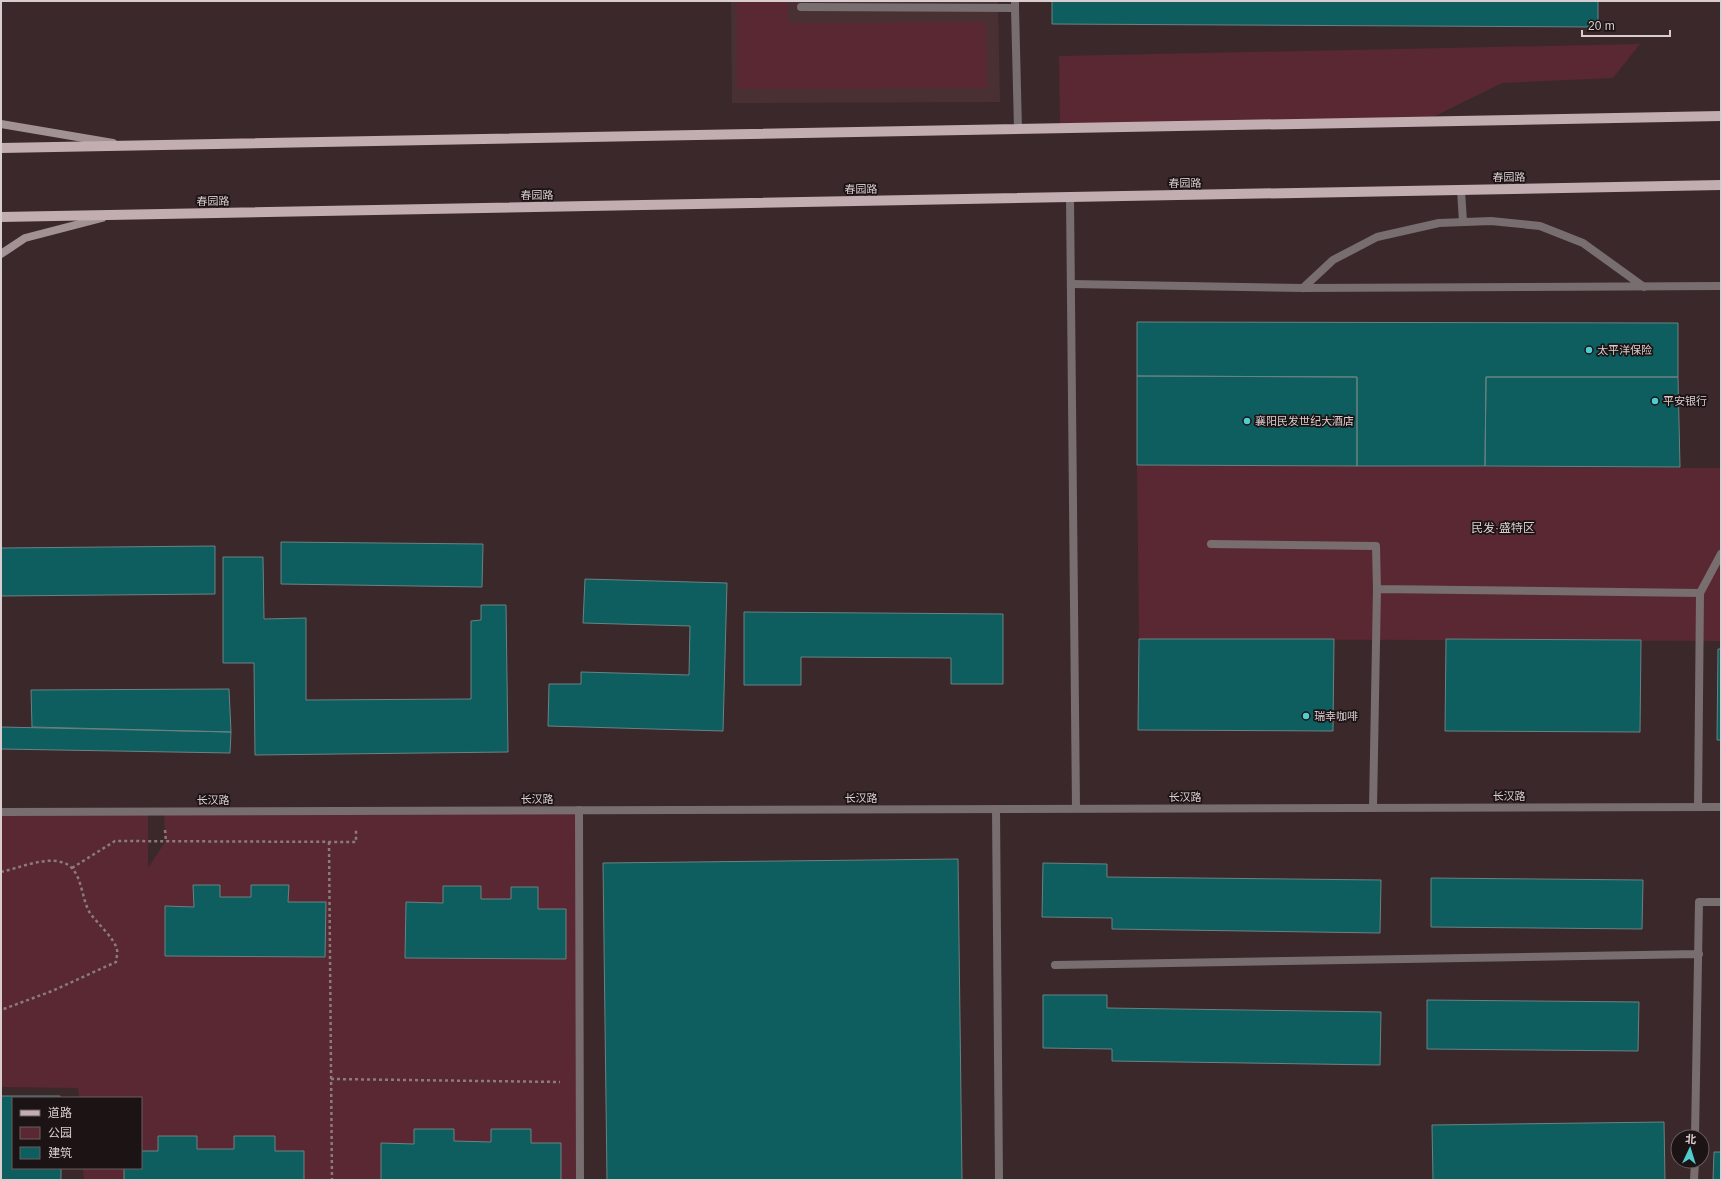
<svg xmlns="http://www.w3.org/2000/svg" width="1722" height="1181" viewBox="0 0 1722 1181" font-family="Arial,'Noto Sans SC',sans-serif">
	<rect width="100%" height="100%" fill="#3a282b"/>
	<path fill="#493033" d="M 731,1 L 998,1 L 1000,102 L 732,103 Z"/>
	<path fill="#5a2832" d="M 737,1 L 788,1 L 788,23 L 986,22 L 987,88 L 737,89 Z
		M 1640,44 L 1613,78 L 1502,83 L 1423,122 L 1060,128 L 1059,56 Z
		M 1137,465 L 1721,468 L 1721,641 L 1139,639 Z
		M 579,810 L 580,1180 L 84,1180 L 83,1168 L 141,1168 L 141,1098 L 79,1098 L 78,1088 L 1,1087 L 1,812 L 148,811 L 148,868 L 165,842 L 164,811 Z"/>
	<path fill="#0e5e60" stroke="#6a8282" d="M 1052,1 L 1598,1 L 1598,27 L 1052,24 Z
		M 1137,322 L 1678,323 L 1678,377 L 1486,377 L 1485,466 L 1357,466 L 1357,377 L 1137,376 Z
		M 1137,376 L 1357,377 L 1357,466 L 1137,465 Z
		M 1486,377 L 1678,377 L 1680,467 L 1485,466 Z
		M 281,542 L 483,544 L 482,587 L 281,584 Z
		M 215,546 L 215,594 L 1,596 L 1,548 Z
		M 223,557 L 263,557 L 264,619 L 306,618 L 306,700 L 471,699 L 471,621 L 481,620 L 481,605 L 506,605 L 508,752 L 255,755 L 254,663 L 223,663 Z
		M 585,579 L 727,583 L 723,731 L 548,726 L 549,684 L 581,684 L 581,672 L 689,675 L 690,626 L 583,623 Z
		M 744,612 L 1003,614 L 1003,684 L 951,684 L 951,658 L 801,657 L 801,685 L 744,685 Z
		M 1139,639 L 1334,639 L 1333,731 L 1138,730 Z
		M 1446,639 L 1641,640 L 1640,732 L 1445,731 Z
		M 1718,649 L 1721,649 L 1721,740 L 1717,740 Z
		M 229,689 L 231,732 L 32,727 L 31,690 Z
		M 1,727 L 231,732 L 230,753 L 1,749 Z
		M 958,859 L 962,1180 L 607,1180 L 603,863 Z
		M 1043,863 L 1107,864 L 1107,877 L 1381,880 L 1380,933 L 1112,929 L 1112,918 L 1042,917 Z
		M 1431,878 L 1643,880 L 1642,929 L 1431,927 Z
		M 193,885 L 220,885 L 220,897 L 251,897 L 251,885 L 289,885 L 288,902 L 326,902 L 325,957 L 165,956 L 165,906 L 194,907 Z
		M 443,886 L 481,886 L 481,899 L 511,899 L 511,887 L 538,887 L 538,909 L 566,909 L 566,959 L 405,958 L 406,902 L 443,903 Z
		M 1043,995 L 1107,995 L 1107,1008 L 1381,1012 L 1380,1065 L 1112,1061 L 1112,1049 L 1043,1048 Z
		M 1427,1000 L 1639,1002 L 1638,1051 L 1427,1049 Z
		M 1,1096 L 60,1096 L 60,1098 L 13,1098 L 13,1168 L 61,1168 L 61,1180 L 1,1180 Z
		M 1664,1122 L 1665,1180 L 1433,1180 L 1432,1125 Z
		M 414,1129 L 454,1129 L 454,1141 L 491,1142 L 491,1129 L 531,1129 L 531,1143 L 561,1143 L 561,1180 L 381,1180 L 381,1143 L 414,1144 Z
		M 158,1136 L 197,1136 L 197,1149 L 234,1149 L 234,1136 L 275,1136 L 275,1151 L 304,1151 L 304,1180 L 124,1180 L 124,1168 L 141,1168 L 141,1151 L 158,1151 Z
		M 1714,1152 L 1721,1152 L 1721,1180 L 1713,1180 Z"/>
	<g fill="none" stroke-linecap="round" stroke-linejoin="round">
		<path stroke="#8a7b7d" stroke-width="2.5" stroke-dasharray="3 3" stroke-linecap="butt" d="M 165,830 L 166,842
			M 329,842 L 332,1180
			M 72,868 L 115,841 L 356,842 L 356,830
			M 1,872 C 18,868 45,857 61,862 C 83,867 80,897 90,913 C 96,922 116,940 117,950 C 118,954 116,958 116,962 L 52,991 L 1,1010
			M 331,1079 L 560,1082"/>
		<path stroke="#786e6f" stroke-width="8" d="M 801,7 L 1015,8 L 1015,1
			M 1015,8 L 1018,129
			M 1461,190 L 1463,222
			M 1071,284 L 1303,288 L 1721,286
			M 1303,288 L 1333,260 L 1377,237 L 1439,223 L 1491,221 L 1540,226 L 1583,243 L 1644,287
			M 1211,544 L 1376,546 L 1377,589
			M 1700,593 L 1721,554
			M 1373,808 L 1377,589 L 1700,593 L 1698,807
			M 996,809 L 999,1180
			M 579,810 L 580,1180
			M 1055,965 L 1699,954
			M 1695,1137 L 1699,902 L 1721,902
			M 1694,1180 L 1695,1161"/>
		<path stroke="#786e6f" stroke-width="8" d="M 1070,197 L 1076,809
			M 1,812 L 1721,807"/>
		<path stroke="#a29294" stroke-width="8" d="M 1,124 L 113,143
			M 1,254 L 25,238 L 102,218"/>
		<path stroke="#c2aeb1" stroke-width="10" d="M 1,148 L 1721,116
			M 1,217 L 1721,185"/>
	</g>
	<g fill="#52cdcf" stroke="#1c1315" stroke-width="1.5">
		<circle cx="1589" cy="350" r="4"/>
		<circle cx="1655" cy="401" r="4"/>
		<circle cx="1247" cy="421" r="4"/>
		<circle cx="1306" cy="716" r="4"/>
	</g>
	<g text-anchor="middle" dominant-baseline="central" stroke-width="3.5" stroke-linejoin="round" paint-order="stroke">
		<g font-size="11" fill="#dacdcf" stroke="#1c1315">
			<text transform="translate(1509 177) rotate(-1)">春园路</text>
			<text transform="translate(1185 183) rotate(-1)">春园路</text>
			<text transform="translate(861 189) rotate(-1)">春园路</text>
			<text transform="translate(537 195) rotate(-1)">春园路</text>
			<text transform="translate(213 201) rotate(-1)">春园路</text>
			<text x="1509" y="796">长汉路</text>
			<text x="1185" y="797">长汉路</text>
			<text x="861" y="798">长汉路</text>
			<text x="537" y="799">长汉路</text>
			<text x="213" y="800">长汉路</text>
		</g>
		<g font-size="11" fill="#dacdcf" stroke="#1c1315" text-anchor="start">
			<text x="1597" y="350">太平洋保险</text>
			<text x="1663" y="401">平安银行</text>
			<text x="1255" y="421">襄阳民发世纪大酒店</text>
			<text x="1314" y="716">瑞幸咖啡</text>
		</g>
		<g font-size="12" fill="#dacdcf" stroke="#1c1315">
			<text x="1503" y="528">民发·盛特区</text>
		</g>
	</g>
	<rect width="1722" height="1181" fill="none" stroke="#dacdcf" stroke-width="4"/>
	<rect x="12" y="1097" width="130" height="72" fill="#1c1315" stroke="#685d5f"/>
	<rect x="20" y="1110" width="20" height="6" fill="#c2aeb1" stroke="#685d5f"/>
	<text x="48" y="1117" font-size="12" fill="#dacdcf">道路</text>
	<rect x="20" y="1127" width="20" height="12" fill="#5a2832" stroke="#685d5f"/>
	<text x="48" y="1137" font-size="12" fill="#dacdcf">公园</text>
	<rect x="20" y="1147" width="20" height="12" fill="#0e5e60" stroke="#685d5f"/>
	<text x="48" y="1157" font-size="12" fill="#dacdcf">建筑</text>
	<g transform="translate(1690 1149) rotate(4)"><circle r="19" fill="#1c1315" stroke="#685d5f"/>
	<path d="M0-3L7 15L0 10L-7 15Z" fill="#52cdcf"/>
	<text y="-6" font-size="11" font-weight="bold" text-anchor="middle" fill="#dacdcf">北</text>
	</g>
	<path d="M1582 30v6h88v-6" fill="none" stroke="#dacdcf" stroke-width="2"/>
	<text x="1588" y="30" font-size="12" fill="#dacdcf" stroke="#1c1315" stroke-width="3" paint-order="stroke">20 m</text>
</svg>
